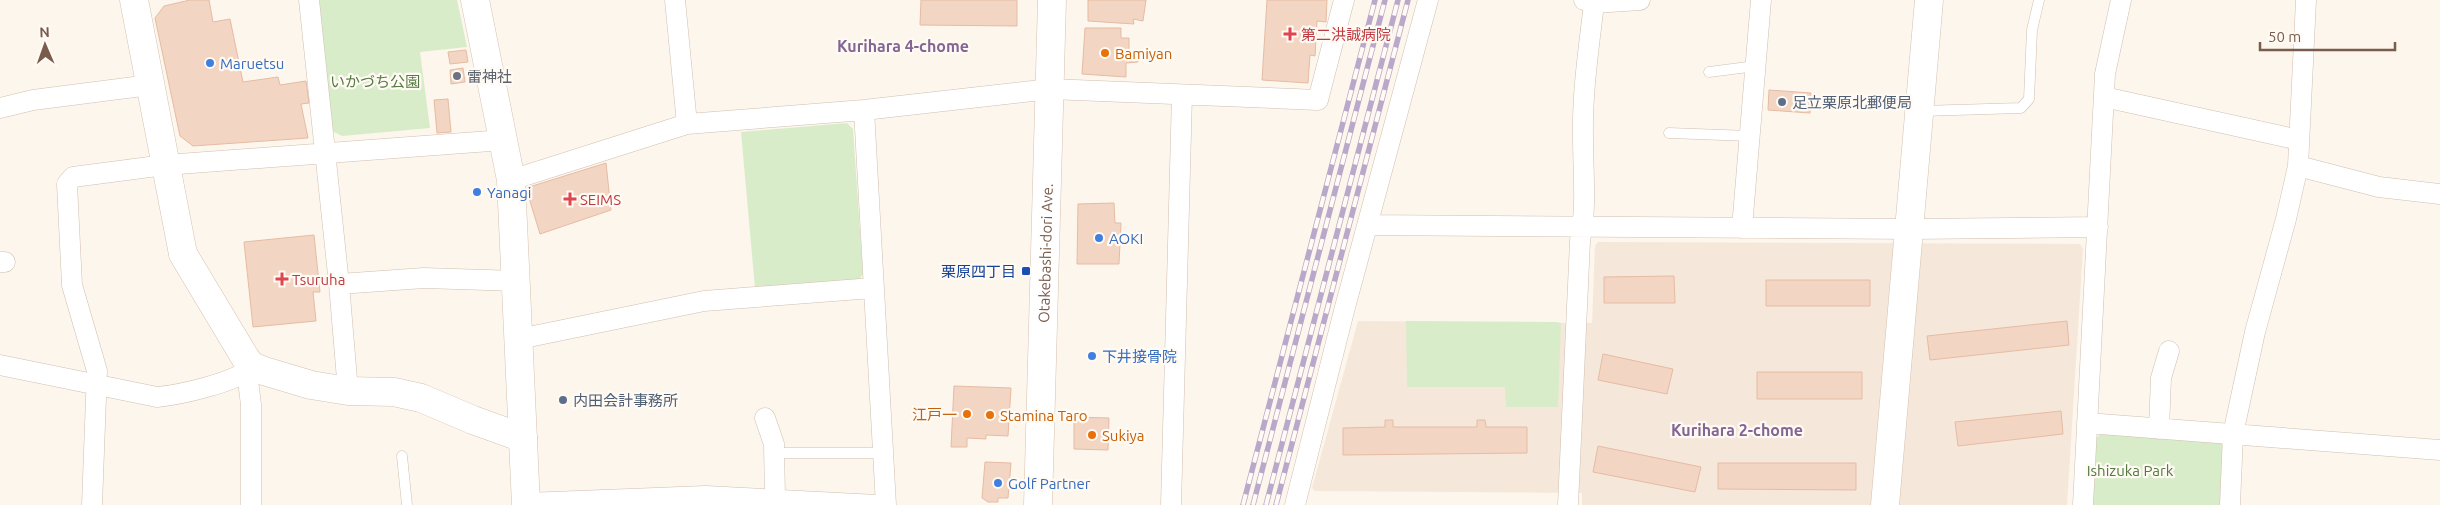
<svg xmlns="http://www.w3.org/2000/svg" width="2440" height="505" viewBox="0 0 2440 505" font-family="Ubuntu,'Noto Sans JP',sans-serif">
	<rect width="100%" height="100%" fill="#fdf6ec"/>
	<path fill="#f5e8da" d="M 1598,242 L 2080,244 L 2083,249 L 2067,505 L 1582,505 L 1582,493 L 1315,491 L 1312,488 L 1358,321 L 1592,323 L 1595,246 Z"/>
	<path fill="#d8ecc9" d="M 319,0 L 457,0 L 467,47 L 420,52 L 430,128 L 342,136 L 332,131 Z
		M 847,123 L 853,129 L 863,274 L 858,281 L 755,288 L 741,132 Z
		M 1406,321 L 1556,322 L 1561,323 L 1558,407 L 1506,407 L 1505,387 L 1407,387 Z
		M 2103,432 L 2223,443 L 2226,447 L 2223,505 L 2092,505 L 2095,439 Z"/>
	<path fill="#f3d5c3" stroke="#e6bba3" d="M 190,0 L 209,0 L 213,22 L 230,19 L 243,82 L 278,77 L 280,85 L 306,81 L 309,103 L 301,104 L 308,138 L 193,146 L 180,136 L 155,18 L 164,6 Z
		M 921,0 L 1017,0 L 1017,26 L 920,25 Z
		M 1088,0 L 1146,0 L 1143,21 L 1133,19 L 1134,24 L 1088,21 Z
		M 1267,0 L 1327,0 L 1326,22 L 1317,21 L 1315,56 L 1310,55 L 1308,83 L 1262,80 Z
		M 1085,28 L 1121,28 L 1121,38 L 1129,38 L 1129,56 L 1139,55 L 1138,62 L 1126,63 L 1126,77 L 1082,74 Z
		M 466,50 L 468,62 L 450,64 L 448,52 Z
		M 463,68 L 465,82 L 451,84 L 450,70 Z
		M 1769,90 L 1811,93 L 1810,113 L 1768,110 Z
		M 448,99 L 451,132 L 437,133 L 434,100 Z
		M 606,163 L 611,210 L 540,234 L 526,188 Z
		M 1114,203 L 1115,223 L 1121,223 L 1119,264 L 1077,264 L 1078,204 Z
		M 314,235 L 320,292 L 313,292 L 316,321 L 253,327 L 244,242 Z
		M 1674,276 L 1675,303 L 1604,303 L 1604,277 Z
		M 1766,280 L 1870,280 L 1870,306 L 1766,306 Z
		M 2067,321 L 2069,345 L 1930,360 L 1927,336 Z
		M 1603,354 L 1673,369 L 1667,394 L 1598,380 Z
		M 1757,372 L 1862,372 L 1862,399 L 1757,399 Z
		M 954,386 L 1011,388 L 1008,436 L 986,435 L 986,439 L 967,438 L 967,447 L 951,447 Z
		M 2061,411 L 2063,434 L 1958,446 L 1955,422 Z
		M 1074,417 L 1109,418 L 1108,450 L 1074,449 Z
		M 1385,420 L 1393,420 L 1393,427 L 1477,427 L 1477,420 L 1485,420 L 1486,427 L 1527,427 L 1527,453 L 1343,455 L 1343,428 L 1385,427 Z
		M 1598,446 L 1701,467 L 1695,492 L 1593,472 Z
		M 985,462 L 1011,463 L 1008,498 L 998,498 L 998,502 L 988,502 L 982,498 Z
		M 1718,463 L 1856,463 L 1856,490 L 1718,489 Z"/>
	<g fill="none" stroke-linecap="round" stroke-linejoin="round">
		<defs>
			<path id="lane" d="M 1709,72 L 1756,66
				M 1921,111 L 2021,108 L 2029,99 L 2032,30 L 2039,0
				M 1669,133 L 1750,136
				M 774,453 L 883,453
				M 402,456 L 407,505"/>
			<path id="street" d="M 309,0 L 339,284 L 348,391
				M 675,0 L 687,124
				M 1584,0 L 1594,3 L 1640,0
				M 2104,97 L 2299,140
				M 0,108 L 33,100 L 150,85
				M 864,110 L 886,505
				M 2298,166 L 2379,187 L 2440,194
				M 511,180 L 687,124 L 864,110 L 1050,89 L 1318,100 L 1344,0
				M 1367,225 L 1911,229 L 2098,227
				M 1742,228 L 1761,0
				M 0,262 L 5,262
				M 339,284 L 424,278 L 516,281
				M 519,339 L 704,301 L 873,288
				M 0,365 L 157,397 C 179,395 239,382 252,366
				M 247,372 L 251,405 L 251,505
				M 765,418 L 774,444 L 775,499
				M 2087,423 L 2440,450
				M 2159,429 L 2161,378 L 2169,351
				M 526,503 L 706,496 L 877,505
				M 92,505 L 97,371 L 72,285 L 67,184 L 73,177 L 165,165 L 504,140
				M 1171,505 L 1182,95
				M 1295,505 L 1344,311 L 1428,0
				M 1568,505 L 1580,241 C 1587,207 1583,172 1583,137 C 1582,92 1589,47 1594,3
				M 2083,505 L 2105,74 L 2121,0
				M 2230,505 L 2233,434 L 2255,332 L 2286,219 L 2298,166 L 2306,0"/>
			<g id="secondary">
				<path d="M 134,0 L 183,254 L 246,359 L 252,366 L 264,371 L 311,385 L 348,391 L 394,392 L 421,398 L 473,420 L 523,438"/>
				<path d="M 475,0 L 511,180 L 526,505"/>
				<path id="s1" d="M 1038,505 L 1052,0"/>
				<path d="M 1885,505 L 1929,0"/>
			</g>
		</defs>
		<use href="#lane" stroke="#d1beb0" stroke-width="11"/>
		<use href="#street" stroke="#d1beb0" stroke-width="21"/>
		<use href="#secondary" stroke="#d6c0b0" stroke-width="29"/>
		<use href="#lane" stroke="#fff" stroke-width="10"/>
		<use href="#street" stroke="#fff" stroke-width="20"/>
		<use href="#secondary" stroke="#fff" stroke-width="28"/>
		<defs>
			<path id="rail" d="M 1243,505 L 1375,0
				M 1253,505 L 1385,0
				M 1266,505 L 1398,0
				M 1276,505 L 1408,0"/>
		</defs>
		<use href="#rail" stroke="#b9a8c9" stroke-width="5.5"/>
		<use href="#rail" stroke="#fffaf3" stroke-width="4" stroke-dasharray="11" stroke-linecap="butt"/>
	</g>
	<g fill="#e0444e" stroke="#fffaf3" stroke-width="2">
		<path d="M1287.5 26.5h5v5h5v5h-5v5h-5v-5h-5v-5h5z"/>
		<path d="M567.5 191.5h5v5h5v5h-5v5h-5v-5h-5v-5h5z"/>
		<path d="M279.5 271.5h5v5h5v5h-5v5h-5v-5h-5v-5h5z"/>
	</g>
	<g fill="#e8710a" stroke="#fffaf3" stroke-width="2">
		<circle cx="1105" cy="53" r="5"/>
		<circle cx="967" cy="414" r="5"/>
		<circle cx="990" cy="415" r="5"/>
		<circle cx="1092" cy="435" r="5"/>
	</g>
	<g fill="#3f7fe0" stroke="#fffaf3" stroke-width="2">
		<circle cx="210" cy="63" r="5"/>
		<circle cx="477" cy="192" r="5"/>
		<circle cx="1099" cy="238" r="5"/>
		<circle cx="1092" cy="356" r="5"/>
		<circle cx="998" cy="483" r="5"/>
	</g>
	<circle fill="#6b7280" stroke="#fffaf3" stroke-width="2" cx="457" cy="76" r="5"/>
	<g fill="#5c6f8a" stroke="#fffaf3" stroke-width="2">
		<circle cx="1782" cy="102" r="5"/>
		<circle cx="563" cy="400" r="5"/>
	</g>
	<rect fill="#1a4fb4" stroke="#fffaf3" stroke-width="2" x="1021" y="266" width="10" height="10" rx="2.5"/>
	<g text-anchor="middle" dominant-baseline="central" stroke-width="4.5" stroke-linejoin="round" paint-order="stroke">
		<g font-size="15" fill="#be3a42" stroke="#fffaf3" text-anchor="start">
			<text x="1301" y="34">第二洪誠病院</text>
			<text x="580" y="199">SEIMS</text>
			<text x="292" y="279">Tsuruha</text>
		</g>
		<g font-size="15" fill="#c56008" stroke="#fffaf3" text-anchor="start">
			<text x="1115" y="53">Bamiyan</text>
			<text x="957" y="414" text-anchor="end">江戸一</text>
			<text x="1000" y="415">Stamina Taro</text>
			<text x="1102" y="435">Sukiya</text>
		</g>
		<g font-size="15" fill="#366cbe" stroke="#fffaf3" text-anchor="start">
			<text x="220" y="63">Maruetsu</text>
			<text x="487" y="192">Yanagi</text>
			<text x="1109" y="238">AOKI</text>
			<text x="1102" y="356">下井接骨院</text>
			<text x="1008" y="483">Golf Partner</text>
		</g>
		<g font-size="15" fill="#5b616d" stroke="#fffaf3" text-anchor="start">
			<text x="467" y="76">雷神社</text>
		</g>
		<g font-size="15" fill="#537a41" stroke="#fffaf3">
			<text x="375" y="81">いかづち公園</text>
			<text x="2130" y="470">Ishizuka Park</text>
		</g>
		<g font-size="15" fill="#4e5e75" stroke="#fffaf3" text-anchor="start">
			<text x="1792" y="102">足立栗原北郵便局</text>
			<text x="573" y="400">内田会計事務所</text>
		</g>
		<g font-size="15" fill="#7a5c4d" stroke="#fffaf3">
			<text stroke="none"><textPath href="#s1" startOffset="252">Otakebashi-dori Ave.</textPath></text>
		</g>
		<g font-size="15" fill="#164399" stroke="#fffaf3" text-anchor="end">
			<text x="1016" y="271">栗原四丁目</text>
		</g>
		<g font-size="16" font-weight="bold" fill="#846695" stroke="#fffaf3">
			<text x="903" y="46">Kurihara 4-chome</text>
			<text x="1737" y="430">Kurihara 2-chome</text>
		</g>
	</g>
	<g transform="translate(45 45) rotate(358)" stroke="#fffaf3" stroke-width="4" paint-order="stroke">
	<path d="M0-4L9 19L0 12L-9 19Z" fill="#7a5c4d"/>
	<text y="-8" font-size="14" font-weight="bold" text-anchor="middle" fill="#7a5c4d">N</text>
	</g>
	<path d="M2260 42v8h135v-8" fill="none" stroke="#7a5c4d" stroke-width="2.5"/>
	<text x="2268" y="42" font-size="15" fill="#7a5c4d" stroke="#fffaf3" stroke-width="4" paint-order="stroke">50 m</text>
</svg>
